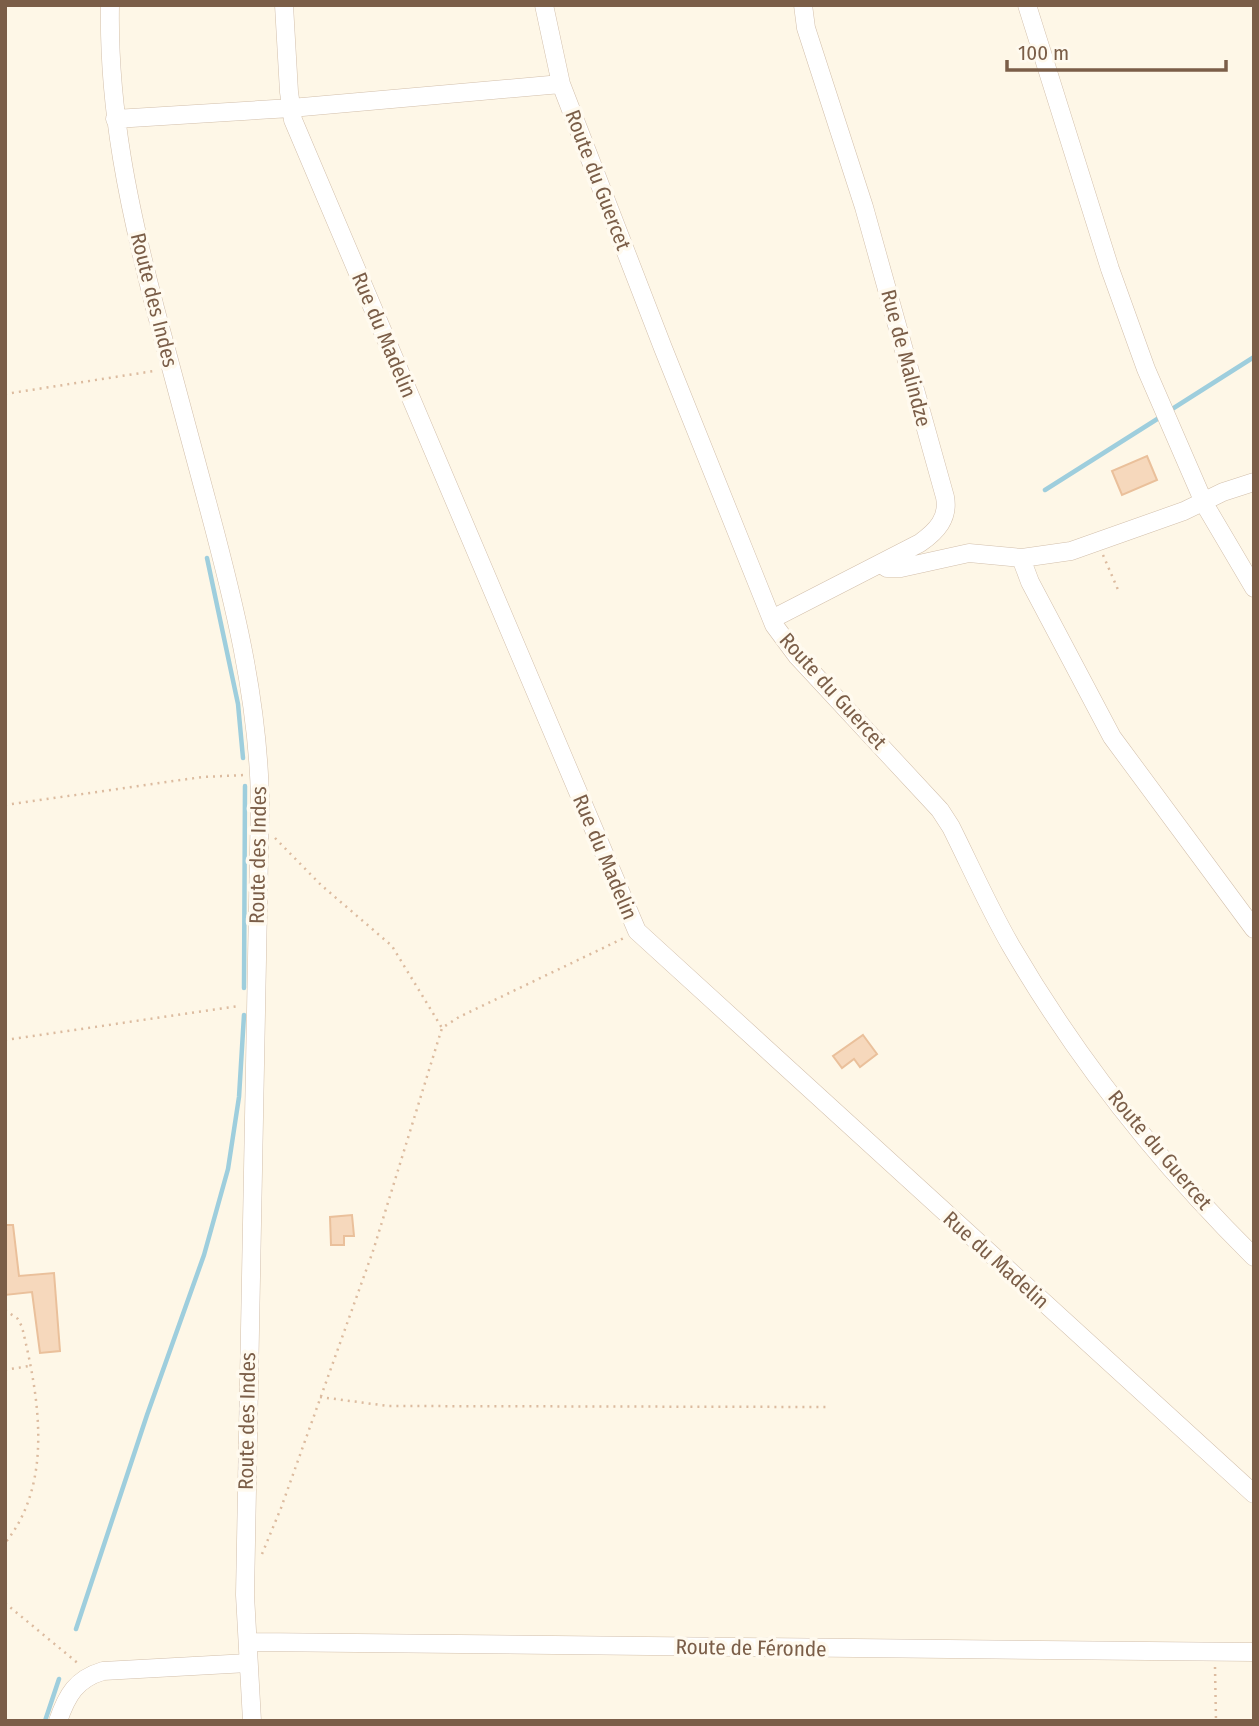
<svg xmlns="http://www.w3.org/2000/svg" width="1259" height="1726" viewBox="0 0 1259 1726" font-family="'Fira Sans Condensed',sans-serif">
	<rect width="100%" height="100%" fill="#fef7e7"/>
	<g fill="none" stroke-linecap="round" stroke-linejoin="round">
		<path stroke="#9ecedd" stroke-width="4.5" d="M 1169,411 L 1254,357
			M 1045,490 L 1162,416
			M 207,558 L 238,704 L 243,758
			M 244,988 L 245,786
			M 76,1629 L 147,1415 L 204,1255 L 228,1169 L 239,1097 L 244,1015
			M 45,1721 L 59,1679"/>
	</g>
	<path fill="#f6d8bc" stroke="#eac09b" stroke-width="2" d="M 1147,456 L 1157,480 L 1122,495 L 1112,471 Z
		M 863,1035 L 877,1054 L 860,1067 L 854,1059 L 842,1068 L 833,1056 Z
		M 352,1215 L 354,1236 L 344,1236 L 344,1245 L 331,1245 L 330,1217 Z
		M 5,1225 L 13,1225 L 19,1276 L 54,1273 L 60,1351 L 40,1353 L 32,1292 L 5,1295 Z"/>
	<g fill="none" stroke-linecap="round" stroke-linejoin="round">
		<defs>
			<path id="minor" d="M 110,5 C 108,110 129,208 155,308 C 172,372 189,435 206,498 C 233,598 258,696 260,800 L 245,1595 L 252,1721
				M 284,5 L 289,92 L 293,120 L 637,931 L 1254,1494
				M 544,5 L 561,84 L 663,348 L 774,625 L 797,656 L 940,810 L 951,827 C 971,867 989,908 1011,946 C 1077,1059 1161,1165 1254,1257
				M 1027,5 L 1110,269 L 1146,369 L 1205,505 L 1254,588
				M 115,119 L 291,108 L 561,84
				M 1021,558 L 1030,582 L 1112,737 L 1254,929
				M 881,564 L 887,568 L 901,568 L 969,553 L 1022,558 L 1071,551 L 1184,511 L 1223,492 L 1254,482
				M 772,619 L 920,543 C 937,531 949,518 945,497 L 864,207 L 806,28 L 803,5
				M 248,1642 L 1254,1652
				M 58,1721 C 67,1695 76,1679 103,1671 L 248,1663"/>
		</defs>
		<use href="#minor" stroke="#d2bfab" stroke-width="19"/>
		<path stroke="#dcbb9f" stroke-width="2.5" stroke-dasharray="2 5" stroke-linecap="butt" d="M 5,394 L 154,371
			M 1103,555 L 1119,592
			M 5,805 L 202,777 L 245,775
			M 275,838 L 321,885 L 392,946 L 442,1028
			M 5,1040 L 239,1006
			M 5,1310 L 18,1319 L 22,1327 C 39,1397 54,1483 5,1543
			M 5,1370 L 29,1366
			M 320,1397 L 388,1406 L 827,1407
			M 262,1554 L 281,1508 L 373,1251 L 442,1028 L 459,1017 L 624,938
			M 5,1603 L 80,1665
			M 1215,1667 L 1216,1721"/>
		<use href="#minor" stroke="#fff" stroke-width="18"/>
	</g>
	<g text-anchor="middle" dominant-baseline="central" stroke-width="7" stroke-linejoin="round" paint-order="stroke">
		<g font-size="21" fill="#7b5e48" stroke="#fffaef">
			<text transform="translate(598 180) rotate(69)">Route du Guercet</text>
			<text transform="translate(154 300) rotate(76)">Route des Indes</text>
			<text transform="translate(384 335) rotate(67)">Rue du Madelin</text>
			<text transform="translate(906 358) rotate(75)">Rue de Malindze</text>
			<text transform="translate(833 691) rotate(48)">Route du Guercet</text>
			<text transform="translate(258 855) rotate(-89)">Route des Indes</text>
			<text transform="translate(605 857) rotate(67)">Rue du Madelin</text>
			<text transform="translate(1160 1150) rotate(50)">Route du Guercet</text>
			<text transform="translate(996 1260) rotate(42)">Rue du Madelin</text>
			<text transform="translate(247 1421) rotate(-89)">Route des Indes</text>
			<text transform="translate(751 1648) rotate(1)">Route de Féronde</text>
		</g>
	</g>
	<rect width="1259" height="1726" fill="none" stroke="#7b5e48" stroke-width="14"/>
	<path d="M1007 60v10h219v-10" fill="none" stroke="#7b5e48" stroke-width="3.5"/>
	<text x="1018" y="60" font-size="21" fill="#7b5e48" stroke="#fffaef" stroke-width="5" paint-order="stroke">100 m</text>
</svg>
